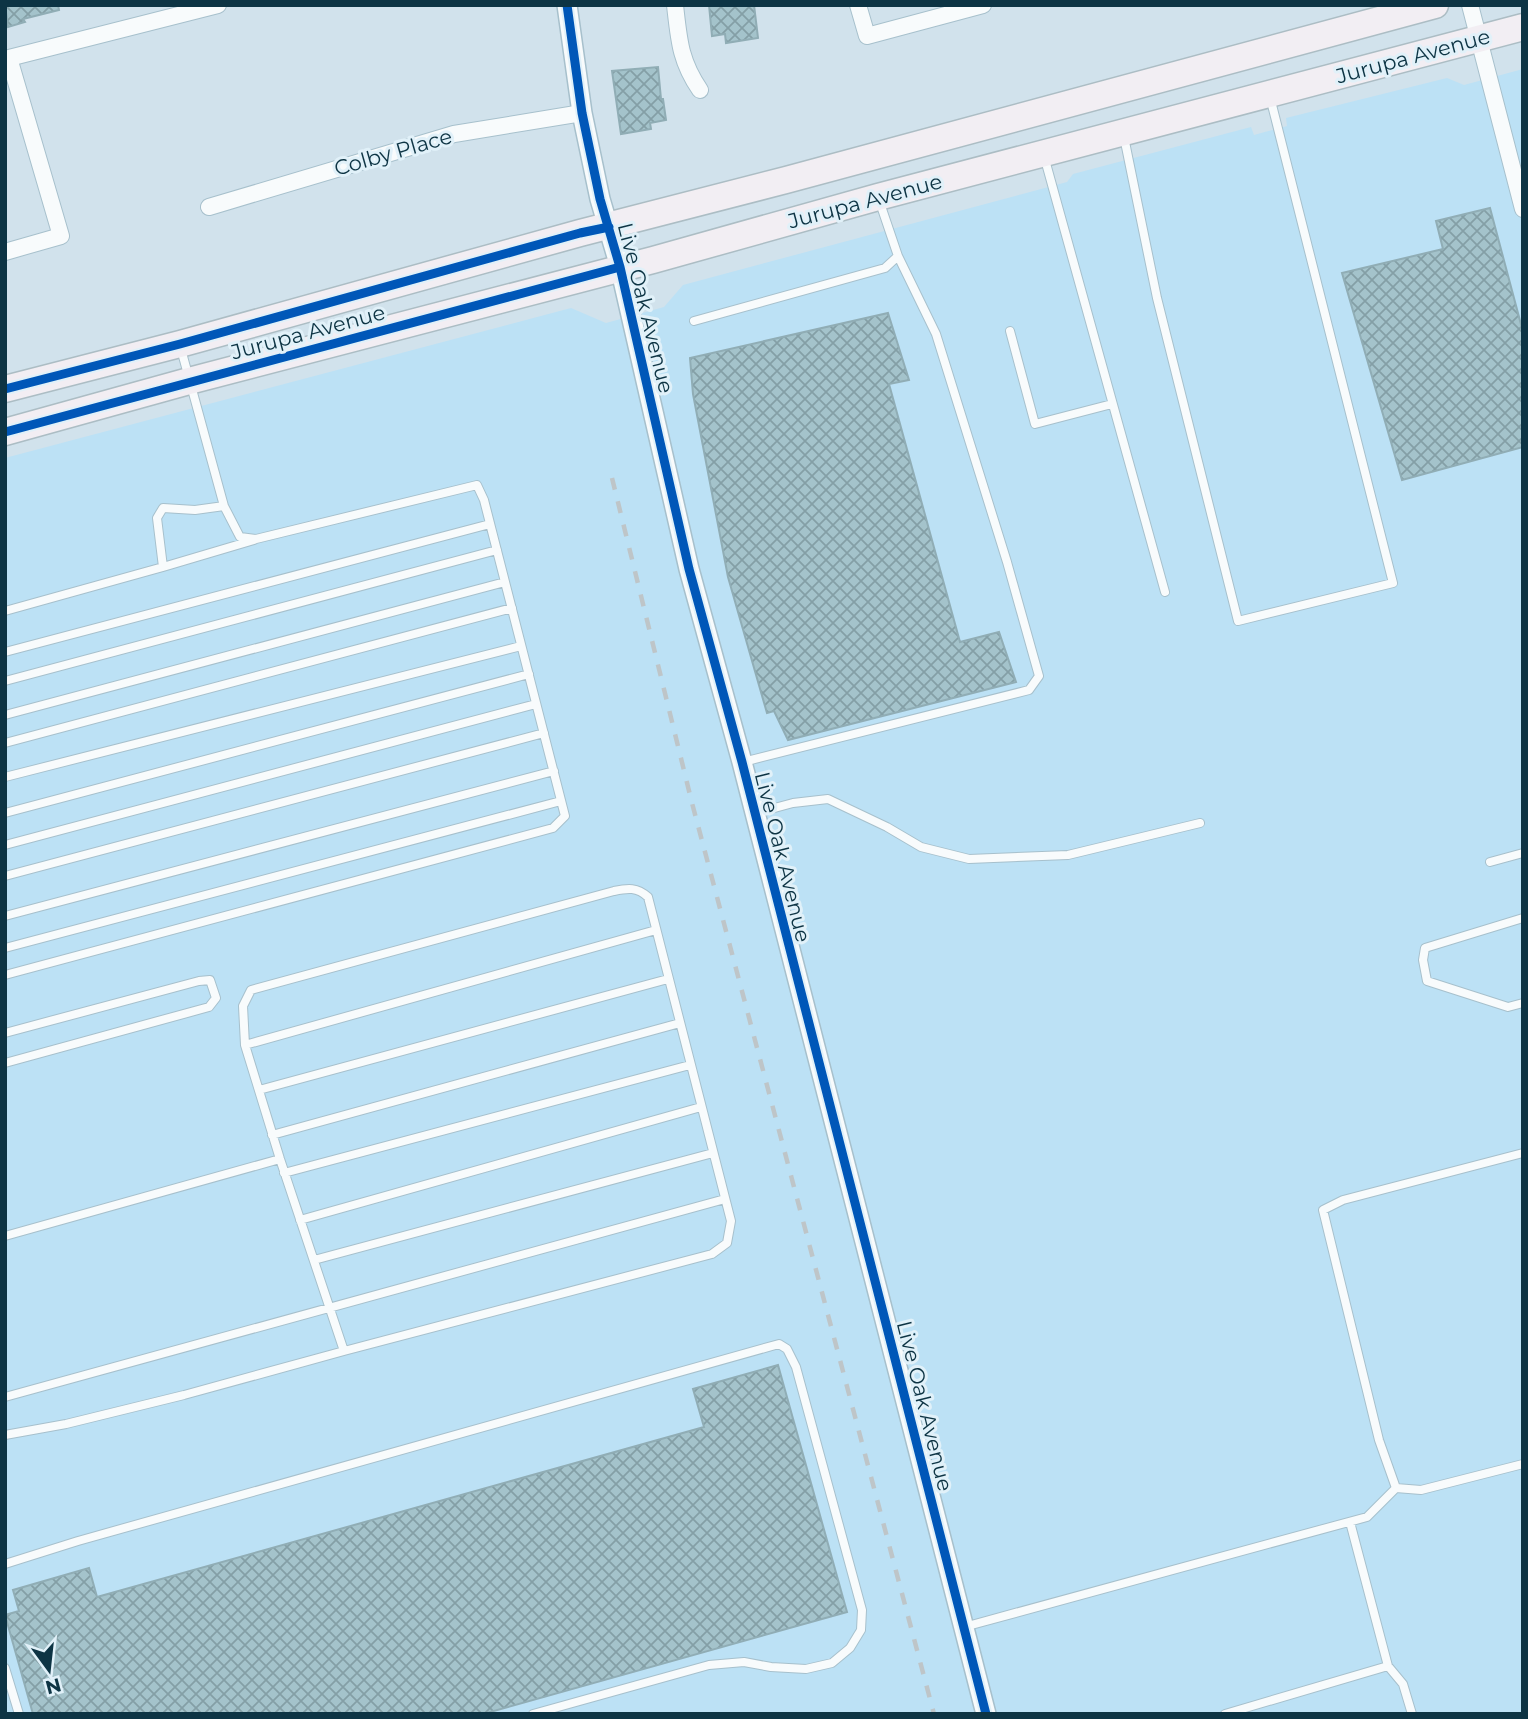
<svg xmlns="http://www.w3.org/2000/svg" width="1528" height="1719" viewBox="0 0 1528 1719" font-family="Montserrat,sans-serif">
	<defs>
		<pattern id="building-cross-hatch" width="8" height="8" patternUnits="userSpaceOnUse" patternTransform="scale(1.75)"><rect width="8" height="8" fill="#a4c3cb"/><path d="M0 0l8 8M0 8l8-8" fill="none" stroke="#849fa6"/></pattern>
	</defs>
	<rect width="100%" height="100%" fill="#d1e2ec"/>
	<path fill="#bce1f5" d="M 1523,69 L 1523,1714 L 5,1714 L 5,458 L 571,308 L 606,323 L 664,307 L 683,285 L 1067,182 L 1073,174 L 1251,127 L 1254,135 L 1287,126 L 1286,118 L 1447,78 L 1464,85 Z"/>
	<path fill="url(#building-cross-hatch)" stroke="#90adb5" stroke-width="2" d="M 5,5 L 58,5 L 59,10 L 23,19 L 25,22 L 8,27 Z
		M 709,5 L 754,5 L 758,38 L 726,43 L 725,34 L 712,36 Z
		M 658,67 L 661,99 L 663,99 L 666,120 L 650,123 L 651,129 L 621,134 L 612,71 Z
		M 1490,208 L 1523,332 L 1523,447 L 1402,480 L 1342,273 L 1443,249 L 1436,221 Z
		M 888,313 L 909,380 L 889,384 L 960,642 L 999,632 L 1016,682 L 788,740 L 774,711 L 767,713 L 728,577 L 693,394 L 690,358 Z
		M 778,1365 L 847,1612 L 483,1714 L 33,1714 L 5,1615 L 19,1611 L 13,1590 L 89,1568 L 97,1597 L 704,1427 L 693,1389 Z"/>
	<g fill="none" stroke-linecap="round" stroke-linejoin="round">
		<defs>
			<path id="service" d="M 1124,137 L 1157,298 L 1238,621 L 1393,583 L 1270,97
				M 1044,156 L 1165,592
				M 694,321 L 885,268 L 898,256 L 879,200
				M 1010,331 L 1035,424 L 1112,404
				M 163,567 L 254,540
				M 5,611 L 163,567 L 157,518 L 163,508 L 195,510 L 224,506
				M 5,652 L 490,524
				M 5,681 L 497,550
				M 5,715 L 505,582
				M 5,743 L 512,608
				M 743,762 L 1029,690 L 1039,676 L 1007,562 L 936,334 L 898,256
				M 5,777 L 521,646
				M 5,813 L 529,674
				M 756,813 L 793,803 L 828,799 L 887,827 L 921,847 L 969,859 L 1068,855 L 1200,823
				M 5,845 L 536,704
				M 1490,862 L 1523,853
				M 5,876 L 544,733
				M 5,916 L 554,771
				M 1523,918 L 1425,948 L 1423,960 L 1427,981 L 1508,1007 L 1523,1003
				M 5,948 L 561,801
				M 5,975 L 553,828 L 565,816 L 484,500 L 477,485 L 256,539 L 240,537 L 224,506 L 181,349
				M 5,1033 L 199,981 L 210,980 L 216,998 L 209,1007 L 5,1063
				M 245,1045 L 656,930
				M 259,1090 L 668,979
				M 272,1135 L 680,1023
				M 1523,1153 L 1343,1200 L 1323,1210 L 1379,1440 L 1396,1488 L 1421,1490 L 1523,1464
				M 284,1173 L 690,1065
				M 300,1220 L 701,1107
				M 5,1236 L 280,1159
				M 314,1260 L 713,1153
				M 5,1397 L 725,1199
				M 5,1435 L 66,1424 L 184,1395 L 344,1351 L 280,1159 L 245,1045 L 243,1006 L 251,990 L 614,891 C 628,888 637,887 648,897 L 731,1221 L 727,1243 L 712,1254 L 344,1351
				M 1350,1522 L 1388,1666
				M 5,1564 L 78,1541 L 779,1344 L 787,1349 L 796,1367 L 862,1610 L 861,1630 L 850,1648 L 832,1663 L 806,1669 L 771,1667 L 744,1662 L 709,1665 L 533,1714
				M 964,1627 L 1367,1517 L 1396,1488
				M 5,1668 L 19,1714
				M 1225,1714 L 1388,1666 L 1403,1684 L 1412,1714"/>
			<path id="minor" d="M 675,5 C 679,40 680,61 700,90
				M 858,5 L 867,36 L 983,5
				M 1470,5 L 1523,209
				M 5,59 L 218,5
				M 209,207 L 454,134 L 582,113
				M 5,252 L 61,236 L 9,58"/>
			<path id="tertiary" d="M 567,5 L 582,113 L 600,199 L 620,267 L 689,569 L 742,762 L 986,1714"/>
			<path id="primary" d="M 5,389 L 180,344 L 580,233 L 786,180 L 1435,5
				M 5,432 L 189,381 L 653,260 L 878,197 L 1523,27"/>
		</defs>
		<use href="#service" stroke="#a7c0cc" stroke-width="10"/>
		<use href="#minor" stroke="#a7c0cc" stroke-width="18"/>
		<use href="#tertiary" stroke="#a7c0cc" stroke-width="22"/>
		<use href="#primary" stroke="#acbdc4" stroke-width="29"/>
		<use href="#service" stroke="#f8fbfc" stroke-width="8"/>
		<use href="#minor" stroke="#f8fbfc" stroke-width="16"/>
		<use href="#tertiary" stroke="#f8fbfc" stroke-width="19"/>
		<use href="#primary" stroke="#f2eef3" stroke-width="26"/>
		<path stroke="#bec5c8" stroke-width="4.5" stroke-dasharray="12 12" stroke-linecap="butt" d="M 612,478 L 692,803 L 934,1714"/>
		<defs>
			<path id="cycleway" d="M 567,5 L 582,113 L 600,199 L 620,267 L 689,569 L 742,762 L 986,1714
				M 5,389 L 180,344 L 580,233 L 609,227
				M 5,432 L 620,267"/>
		</defs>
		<use href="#cycleway" stroke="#e1f1f9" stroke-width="13"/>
		<use href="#cycleway" stroke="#0057b8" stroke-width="9"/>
	</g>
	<g text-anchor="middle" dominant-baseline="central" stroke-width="6" stroke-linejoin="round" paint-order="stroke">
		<g font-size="21" fill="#0d3444" stroke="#e1f1f9">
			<text transform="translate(1413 56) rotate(-15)">Jurupa Avenue</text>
			<text transform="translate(393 152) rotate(-16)">Colby Place</text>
			<text transform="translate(865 201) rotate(-15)">Jurupa Avenue</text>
			<text transform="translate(646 308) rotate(76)">Live Oak Avenue</text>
			<text transform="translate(308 332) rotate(-15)">Jurupa Avenue</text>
			<text transform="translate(783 857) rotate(76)">Live Oak Avenue</text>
			<text transform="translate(925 1406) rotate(76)">Live Oak Avenue</text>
		</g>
	</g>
	<rect width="1528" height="1719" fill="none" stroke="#0d3444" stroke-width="14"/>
	<g transform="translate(49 1670) rotate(165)" stroke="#e1f1f9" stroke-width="5" paint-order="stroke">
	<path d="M0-5L12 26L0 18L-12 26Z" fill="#0d3444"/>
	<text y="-10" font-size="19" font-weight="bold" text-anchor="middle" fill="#0d3444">N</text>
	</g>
</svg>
